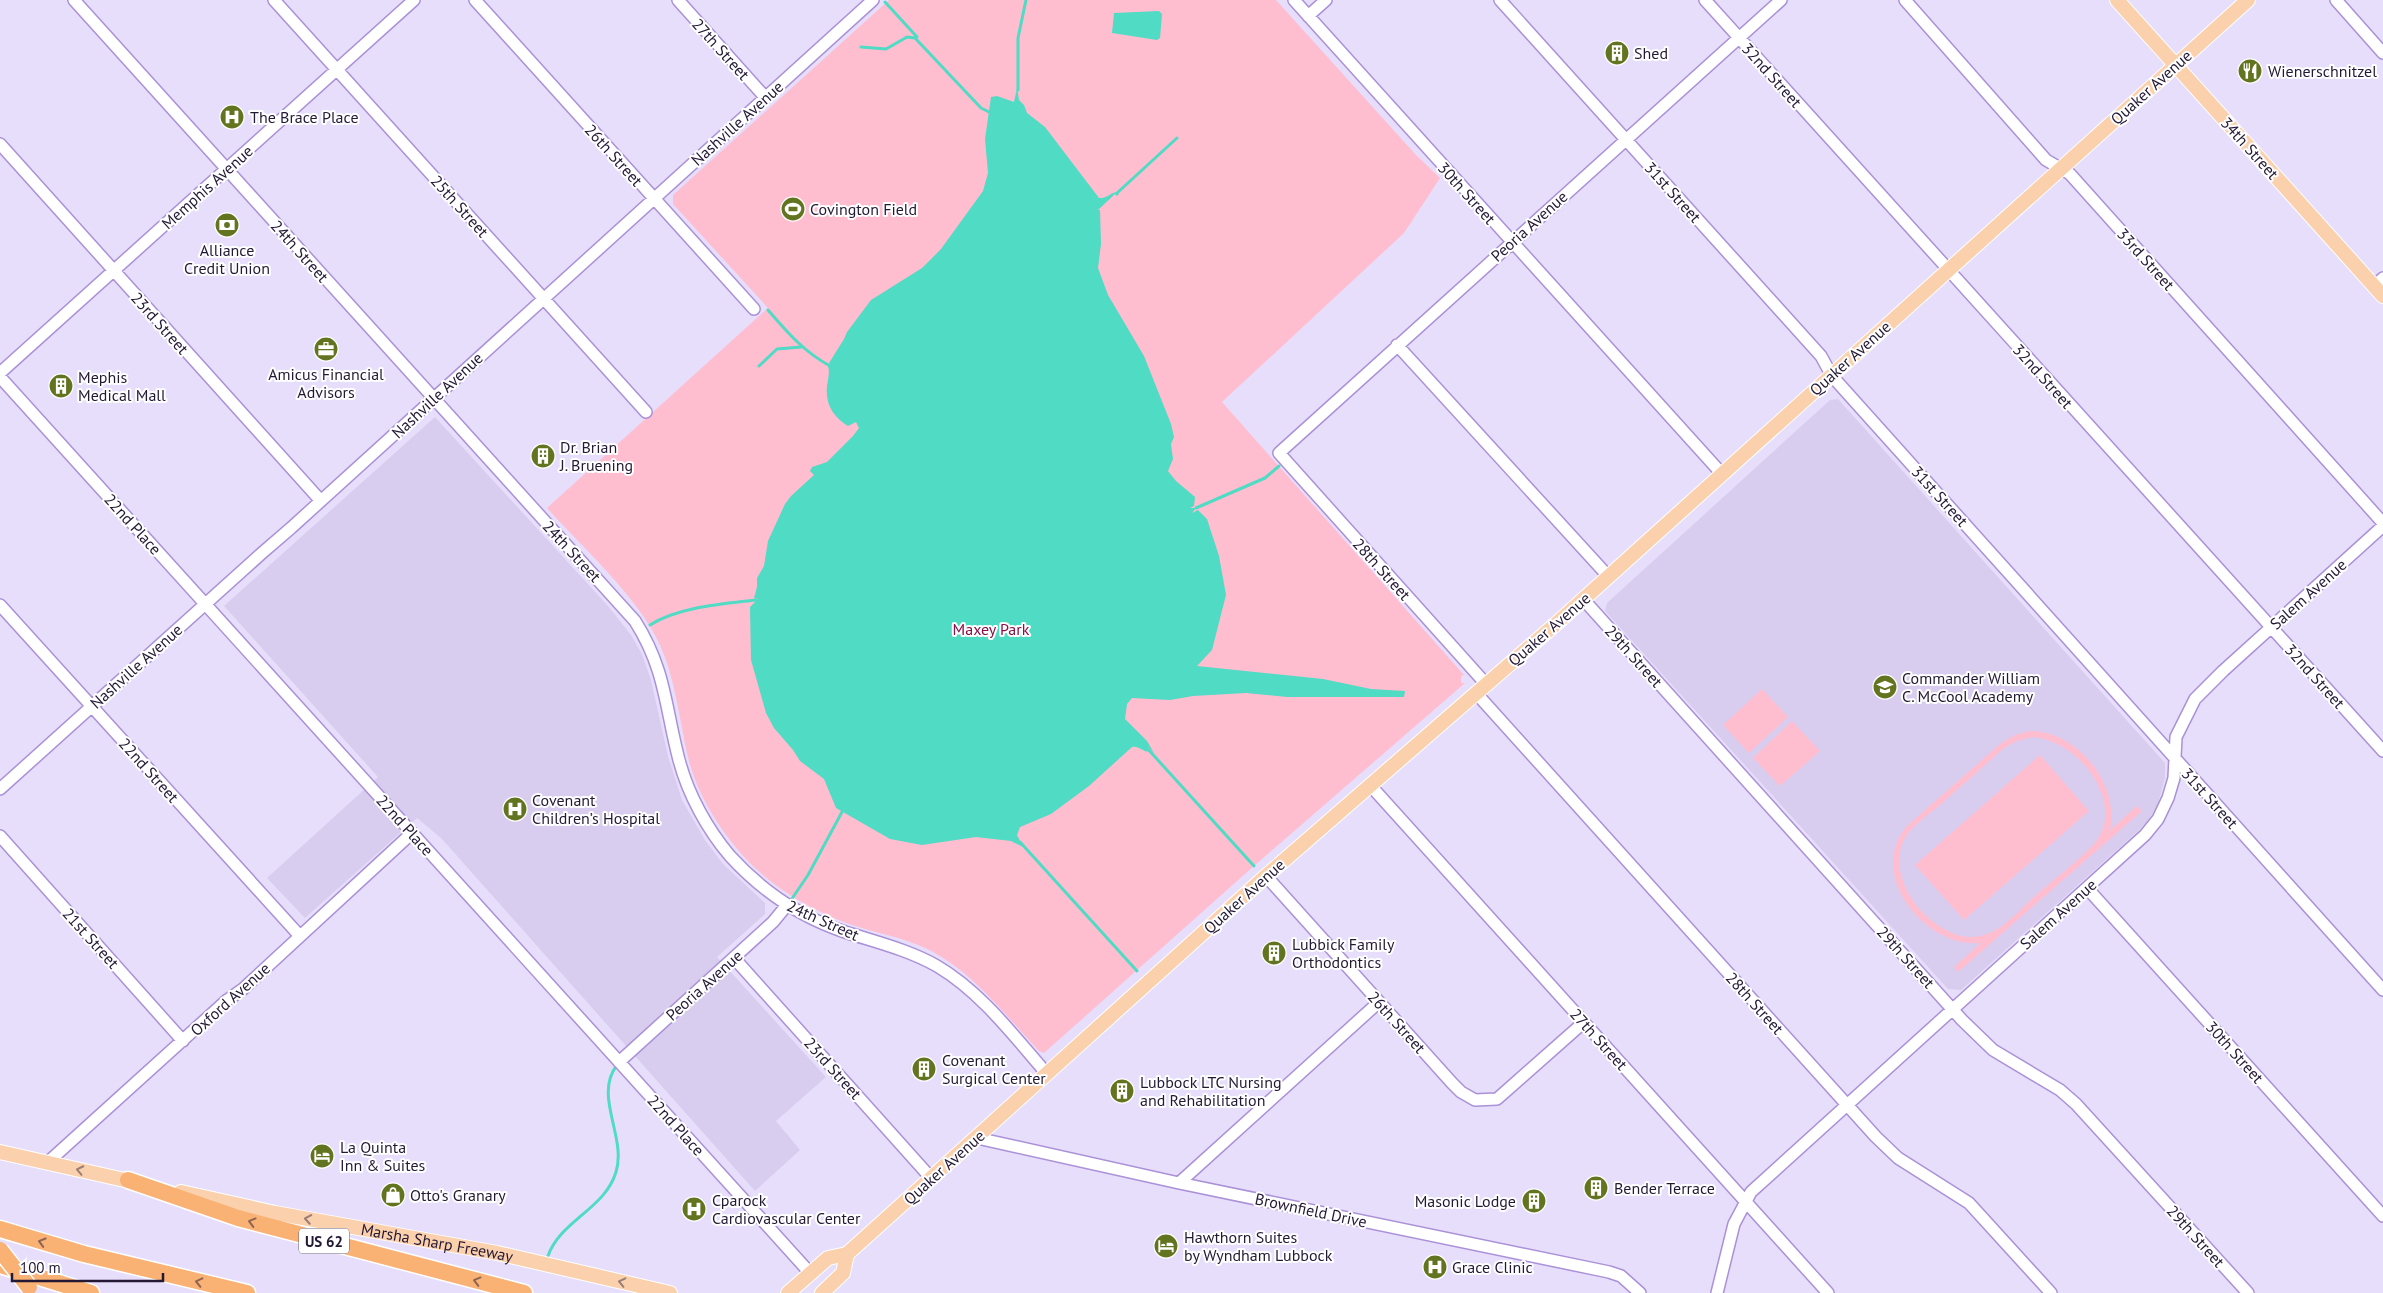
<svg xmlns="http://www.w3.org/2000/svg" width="2383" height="1293" viewBox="0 0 2383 1293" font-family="'PT Sans',sans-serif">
	<rect width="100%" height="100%" fill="#e7defc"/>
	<path fill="#d8cdee" d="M 1838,399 L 2165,763 L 2165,778 L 2158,804 L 2150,818 L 2138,831 L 1961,990 L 1948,989 L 1605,611 L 1607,603 L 1830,400 Z
		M 435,417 L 609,607 L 631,635 L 642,654 L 651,680 L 668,756 L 682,800 L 705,840 L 723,864 L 765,903 L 765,914 L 717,957 L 826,1077 L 776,1121 L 800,1150 L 755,1191 L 441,838 L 417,818 L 305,918 L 267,878 L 378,777 L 224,606 Z"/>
	<path fill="#ffbdd0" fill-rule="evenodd" d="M 889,0 L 1276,0 L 1416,155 L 1440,178 L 1404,233 L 1222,402 L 1464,675 L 1461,676 L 1461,683 L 1465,683 L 1255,865 L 1044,1053 L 1039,1051 C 1004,1014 972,970 925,948 C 902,937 876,933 852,925 C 813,911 776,890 747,860 C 721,832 697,795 688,757 C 679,719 676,681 660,645 C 639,598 582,547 547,508 L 768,308 L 673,204 L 673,195 Z
		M 1762,689 L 1788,717 L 1749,753 L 1723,725 Z
		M 1792,721 L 1820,751 L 1780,786 L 1753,758 Z
		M 2029,731 C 2077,730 2120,784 2110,830 L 2137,806 L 2142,811 L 1958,972 L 1954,967 L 1981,943 C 1926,949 1865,874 1907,826 L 2000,744 L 2015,735 ZM 2033,737 C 2054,739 2073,751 2087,768 C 2100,784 2110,807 2103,828 C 2101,834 2098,839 2094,844 C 2076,863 2054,879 2034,897 C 2020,909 2005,928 1987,934 C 1967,942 1947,933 1931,920 C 1909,903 1890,868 1904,840 C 1911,826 1927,816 1939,806 C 1960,787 1982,768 2004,748 L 2017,741 Z
		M 2040,755 L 2089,811 L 1964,920 L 1915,865 Z"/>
	<path fill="#4fdbc4" d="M 1159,11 L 1162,14 L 1160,38 L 1157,40 L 1112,33 L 1114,13 Z
		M 1017,88 L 1019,100 L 1024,105 L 1027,113 L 1045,127 L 1099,198 C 1106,199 1110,193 1117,192 L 1119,194 L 1117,196 L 1115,194 L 1098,210 L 1100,210 L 1101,244 L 1098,268 L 1108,295 L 1144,356 L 1171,424 L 1174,437 L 1171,444 L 1173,459 L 1168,471 L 1176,481 L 1195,497 L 1194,506 L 1190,508 L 1196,508 L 1192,513 L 1198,510 L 1207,519 L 1219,556 L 1226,595 L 1212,650 L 1197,666 L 1323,679 L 1371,689 L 1405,691 L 1404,697 L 1287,697 L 1246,693 L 1193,696 L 1170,700 L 1132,698 L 1127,704 L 1125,719 L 1147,741 L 1154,753 L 1148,747 L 1146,749 L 1148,752 C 1142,751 1139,746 1132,747 L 1089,786 L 1051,814 L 1020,827 L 1017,835 L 1023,847 L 1011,841 L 976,837 L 922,845 L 890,839 L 836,808 L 824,779 L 800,761 L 793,750 L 774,728 L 766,713 L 751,660 L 750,607 L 758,599 L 754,598 L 757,587 L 757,578 L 764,566 L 768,541 L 785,504 L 791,496 L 814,475 L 810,471 L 812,467 L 827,462 L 853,436 L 859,428 L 856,422 L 848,426 C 834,417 825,405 827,386 C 828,380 830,372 828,366 L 831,366 L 829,363 L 844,339 L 847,332 L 871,300 L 922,268 L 941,249 L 983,191 L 988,173 L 985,139 L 991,97 L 997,96 L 1014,102 Z"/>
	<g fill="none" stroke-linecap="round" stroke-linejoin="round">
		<path stroke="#4fdbc4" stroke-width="3" d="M 885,2 L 917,37
			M 861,47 L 886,49 L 907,37 L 915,38 L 981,108 L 989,112
			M 1018,90 L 1018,38 L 1026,0
			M 1117,193 L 1177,138
			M 768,310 C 787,332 804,352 830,366
			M 759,366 L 777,349 L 801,347
			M 1196,508 L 1265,478 L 1279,466
			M 650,625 C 678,607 722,604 756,600
			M 1146,747 L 1254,866
			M 1020,842 L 1137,971
			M 789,903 L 808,875 L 842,812
			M 548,1256 C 560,1221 605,1209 616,1172 C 627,1137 593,1096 617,1065"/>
		<defs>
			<path id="minor" d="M 74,0 L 635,621 C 666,670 665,707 679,760 C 688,794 707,829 730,856 C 762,891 800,917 845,932 C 876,942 909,950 937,966 C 981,992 1014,1036 1047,1074
				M 274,0 L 646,412
				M 475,0 L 754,309
				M 678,0 L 765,97
				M 1294,0 L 1722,474
				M 1500,0 L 1821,356 L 1832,376 L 2383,990
				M 1705,0 L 2383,751
				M 1905,0 L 2046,160 L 2070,174 L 2383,523
				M 2336,0 L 2383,53
				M 1308,16 L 1326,0
				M 0,144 L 321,501
				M 2374,286 L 2383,278
				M 1397,345 L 1608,576
				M 0,373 L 414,0
				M 0,377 L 810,1273
				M 1583,599 L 1962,1020 L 1993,1050 L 2060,1090 L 2076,1104 L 2248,1293
				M 0,605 L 299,935
				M 1486,684 L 1279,453 L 1781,0
				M 1476,693 L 1876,1137 L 1898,1158 L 1969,1203 L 2051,1293
				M 1370,785 L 1828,1293
				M 0,789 L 262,553 L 291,528 L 873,0
				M 0,836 L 183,1041
				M 1266,876 L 1452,1083 L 1461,1092 L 1475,1100 L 1497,1099 L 1583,1023
				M 2087,888 L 2383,1216
				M 734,958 L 931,1178
				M 619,1062 L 773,922 L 787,905
				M 977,1138 L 1179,1183 L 1609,1272 L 1621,1276 L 1640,1293
				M 47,1163 L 226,1001 L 243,989 L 412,833
				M 1179,1183 L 1379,1002
				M 1717,1293 L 1734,1224 L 1751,1192 L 2145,835 L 2158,819 L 2168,798 L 2174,778 L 2176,737 L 2195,699 L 2223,671 L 2383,526"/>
			<g id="major">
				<path d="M 2117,0 L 2383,296"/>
				<path d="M 0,1152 L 138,1183"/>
				<path id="s1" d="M 181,1192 L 275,1213 L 497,1253 L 670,1293"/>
				<path d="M 788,1293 L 828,1258 L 847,1254 L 1266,876 L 1557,623 L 2248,0"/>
				<path d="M 822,1293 L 843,1273 L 847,1254"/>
			</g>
			<path id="highway" d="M 128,1180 L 238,1218 L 524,1293
				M 0,1229 L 84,1254 L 247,1293
				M 0,1265 L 91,1293"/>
		</defs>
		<use href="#minor" stroke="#aa91d8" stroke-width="14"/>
		<use href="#major" stroke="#fff" stroke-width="16"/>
		<use href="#highway" stroke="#fff" stroke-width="19"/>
		<use href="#minor" stroke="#fff" stroke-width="11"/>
		<use href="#major" stroke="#fbd0ac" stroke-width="14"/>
		<use href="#highway" stroke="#f9b174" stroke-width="16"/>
		<defs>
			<path id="highway-bridge" d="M 0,1250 L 29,1287"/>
		</defs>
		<use href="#highway-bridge" stroke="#fff" stroke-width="19" stroke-linecap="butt"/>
		<use href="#highway-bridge" stroke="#f9b174" stroke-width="16"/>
	</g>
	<defs><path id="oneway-chevron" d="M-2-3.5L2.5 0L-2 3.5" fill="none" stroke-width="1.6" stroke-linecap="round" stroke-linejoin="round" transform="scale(1.25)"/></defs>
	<g stroke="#9a7e76">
		<use href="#oneway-chevron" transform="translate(80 1170) rotate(-168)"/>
		<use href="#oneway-chevron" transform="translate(308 1219) rotate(-170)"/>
		<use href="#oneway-chevron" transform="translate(622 1282) rotate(-167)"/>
	</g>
	<g stroke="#8e6554">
		<use href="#oneway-chevron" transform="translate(252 1222) rotate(-165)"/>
		<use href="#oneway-chevron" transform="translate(42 1242) rotate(-164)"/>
		<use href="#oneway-chevron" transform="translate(477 1281) rotate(-165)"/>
		<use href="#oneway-chevron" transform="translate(199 1282) rotate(-167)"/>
	</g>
	<defs>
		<symbol id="building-disc" viewBox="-11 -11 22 22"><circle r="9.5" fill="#637421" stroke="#fff"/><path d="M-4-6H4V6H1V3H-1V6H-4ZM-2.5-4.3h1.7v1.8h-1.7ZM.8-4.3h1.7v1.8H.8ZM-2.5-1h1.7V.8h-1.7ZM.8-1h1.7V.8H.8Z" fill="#fff"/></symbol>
		<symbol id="restaurant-disc" viewBox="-11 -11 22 22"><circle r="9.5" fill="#637421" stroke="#fff"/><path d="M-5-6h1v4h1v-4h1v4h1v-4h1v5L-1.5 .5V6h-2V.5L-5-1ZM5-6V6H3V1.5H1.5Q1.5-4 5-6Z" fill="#fff"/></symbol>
		<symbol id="hospital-disc" viewBox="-11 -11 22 22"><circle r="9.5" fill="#637421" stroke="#fff"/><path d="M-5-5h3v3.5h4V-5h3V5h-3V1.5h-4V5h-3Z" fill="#fff"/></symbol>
		<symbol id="stadium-disc" viewBox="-11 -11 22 22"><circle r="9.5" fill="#637421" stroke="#fff"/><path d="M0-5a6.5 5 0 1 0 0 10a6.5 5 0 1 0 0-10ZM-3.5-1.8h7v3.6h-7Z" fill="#fff"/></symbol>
		<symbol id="bank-disc" viewBox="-11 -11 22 22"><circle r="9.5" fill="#637421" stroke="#fff"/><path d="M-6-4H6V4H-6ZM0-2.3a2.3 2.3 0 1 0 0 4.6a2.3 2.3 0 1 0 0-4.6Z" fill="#fff"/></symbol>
		<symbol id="office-disc" viewBox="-11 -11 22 22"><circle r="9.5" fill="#637421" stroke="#fff"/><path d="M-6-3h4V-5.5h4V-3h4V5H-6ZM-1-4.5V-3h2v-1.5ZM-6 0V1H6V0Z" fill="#fff"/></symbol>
		<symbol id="school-disc" viewBox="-11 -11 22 22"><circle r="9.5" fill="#637421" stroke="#fff"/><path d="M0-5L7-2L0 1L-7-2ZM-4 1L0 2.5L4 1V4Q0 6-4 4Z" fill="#fff"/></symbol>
		<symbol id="hotel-disc" viewBox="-11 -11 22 22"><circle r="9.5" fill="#637421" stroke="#fff"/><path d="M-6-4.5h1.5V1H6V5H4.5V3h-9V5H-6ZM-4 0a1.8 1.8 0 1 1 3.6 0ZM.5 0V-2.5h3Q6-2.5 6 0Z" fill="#fff"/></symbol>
		<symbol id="shop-disc" viewBox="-11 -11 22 22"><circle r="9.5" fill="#637421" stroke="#fff"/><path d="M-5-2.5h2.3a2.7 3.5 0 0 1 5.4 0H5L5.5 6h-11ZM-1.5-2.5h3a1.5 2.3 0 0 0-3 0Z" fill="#fff"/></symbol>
	</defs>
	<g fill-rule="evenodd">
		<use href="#building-disc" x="1603" y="39" width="28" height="28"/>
		<use href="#restaurant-disc" x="2236" y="57" width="28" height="28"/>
		<use href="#hospital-disc" x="218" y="103" width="28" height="28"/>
		<use href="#stadium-disc" x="779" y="195" width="28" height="28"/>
		<use href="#bank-disc" x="213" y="211" width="28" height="28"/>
		<use href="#office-disc" x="312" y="335" width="28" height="28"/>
		<use href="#building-disc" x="47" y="372" width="28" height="28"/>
		<use href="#building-disc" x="529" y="442" width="28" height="28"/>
		<use href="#school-disc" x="1871" y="673" width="28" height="28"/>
		<use href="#hospital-disc" x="501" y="795" width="28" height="28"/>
		<use href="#building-disc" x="1260" y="939" width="28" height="28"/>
		<use href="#building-disc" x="910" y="1055" width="28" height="28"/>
		<use href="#building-disc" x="1108" y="1077" width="28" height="28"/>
		<use href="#hotel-disc" x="308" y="1142" width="28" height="28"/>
		<use href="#building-disc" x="1582" y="1174" width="28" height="28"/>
		<use href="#shop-disc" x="379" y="1181" width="28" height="28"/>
		<use href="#building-disc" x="1520" y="1187" width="28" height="28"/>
		<use href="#hospital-disc" x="680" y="1195" width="28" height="28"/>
		<use href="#hotel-disc" x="1152" y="1232" width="28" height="28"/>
		<use href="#hospital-disc" x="1421" y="1253" width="28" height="28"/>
	</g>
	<g text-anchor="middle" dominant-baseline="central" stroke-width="4" stroke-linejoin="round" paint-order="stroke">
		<rect fill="#fff" stroke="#665e72" stroke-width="1" x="299" y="1228.5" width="50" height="25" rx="4"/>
		<g font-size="15" font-weight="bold" fill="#241935">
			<text x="324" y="1241">US 62</text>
		</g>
		<g font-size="16" fill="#241935" stroke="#fff">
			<text transform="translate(721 49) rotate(48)">27th Street</text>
			<text transform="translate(1772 75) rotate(48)">32nd Street</text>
			<text transform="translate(2151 87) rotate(-42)">Quaker Avenue</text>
			<text transform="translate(737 123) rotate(-42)">Nashville Avenue</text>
			<text transform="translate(2250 148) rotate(48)">34th Street</text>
			<text transform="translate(614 155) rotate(48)">26th Street</text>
			<text transform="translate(207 187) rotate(-42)">Memphis Avenue</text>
			<text transform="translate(1673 192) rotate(48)">31st Street</text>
			<text transform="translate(1467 193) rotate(48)">30th Street</text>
			<text transform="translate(460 206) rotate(48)">25th Street</text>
			<text transform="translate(1529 226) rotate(-42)">Peoria Avenue</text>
			<text transform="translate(300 251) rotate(48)">24th Street</text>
			<text transform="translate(2146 259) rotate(48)">33rd Street</text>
			<text transform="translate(160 323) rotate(48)">23rd Street</text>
			<text transform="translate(1850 358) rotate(-42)">Quaker Avenue</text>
			<text transform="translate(2043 376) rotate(48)">32nd Street</text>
			<text transform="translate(437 395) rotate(-43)">Nashville Avenue</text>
			<text transform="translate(1940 496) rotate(48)">31st Street</text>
			<text transform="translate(133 524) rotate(48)">22nd Place</text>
			<text transform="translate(572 551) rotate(47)">24th Street</text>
			<text transform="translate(1382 569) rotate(48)">28th Street</text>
			<text transform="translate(2308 594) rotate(-42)">Salem Avenue</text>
			<text transform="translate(1549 629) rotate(-41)">Quaker Avenue</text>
			<text transform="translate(1634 656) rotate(48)">29th Street</text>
			<text transform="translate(136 666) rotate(-42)">Nashville Avenue</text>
			<text transform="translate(2315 676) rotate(48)">32nd Street</text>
			<text transform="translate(149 770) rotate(48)">22nd Street</text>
			<text transform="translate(2210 798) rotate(48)">31st Street</text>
			<text transform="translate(405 825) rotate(48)">22nd Place</text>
			<text transform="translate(1244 896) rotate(-42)">Quaker Avenue</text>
			<text transform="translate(2058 914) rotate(-42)">Salem Avenue</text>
			<text transform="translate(823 920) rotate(24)">24th Street</text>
			<text transform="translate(91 938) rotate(48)">21st Street</text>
			<text transform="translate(1906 957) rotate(48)">29th Street</text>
			<text transform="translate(704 985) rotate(-42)">Peoria Avenue</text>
			<text transform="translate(230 999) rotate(-42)">Oxford Avenue</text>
			<text transform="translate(1755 1003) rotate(48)">28th Street</text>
			<text transform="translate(1397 1022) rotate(48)">26th Street</text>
			<text transform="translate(1599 1039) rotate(48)">27th Street</text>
			<text transform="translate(2235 1052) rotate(48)">30th Street</text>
			<text transform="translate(833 1068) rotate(48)">23rd Street</text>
			<text transform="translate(676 1125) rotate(48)">22nd Place</text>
			<text transform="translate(944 1167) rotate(-42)">Quaker Avenue</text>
			<text transform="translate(1311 1210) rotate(12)">Brownfield Drive</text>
			<text transform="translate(2196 1236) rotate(48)">29th Street</text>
			<text stroke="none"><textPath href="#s1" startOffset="261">Marsha Sharp Freeway</textPath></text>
		</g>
		<g font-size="16" fill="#241935" stroke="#fff" text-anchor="start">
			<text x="1634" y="53">Shed</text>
			<text x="2268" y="71">Wienerschnitzel</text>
			<text x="250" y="117">The Brace Place</text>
			<text x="810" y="209">Covington Field</text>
			<text x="227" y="250" text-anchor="middle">Alliance<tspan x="227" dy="18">Credit Union</tspan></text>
			<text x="326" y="374" text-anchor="middle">Amicus Financial<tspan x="326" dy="18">Advisors</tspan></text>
			<text x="78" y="377">Mephis<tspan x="78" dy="18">Medical Mall</tspan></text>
			<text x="560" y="447">Dr. Brian<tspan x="560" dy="18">J. Bruening</tspan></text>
			<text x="1902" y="678">Commander William<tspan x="1902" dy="18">C. McCool Academy</tspan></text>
			<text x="532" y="800">Covenant<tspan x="532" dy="18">Children’s Hospital</tspan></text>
			<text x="1292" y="944">Lubbick Family<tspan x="1292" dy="18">Orthodontics</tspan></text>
			<text x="942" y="1060">Covenant<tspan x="942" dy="18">Surgical Center</tspan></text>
			<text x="1140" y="1082">Lubbock LTC Nursing<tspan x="1140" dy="18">and Rehabilitation</tspan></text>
			<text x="340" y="1147">La Quinta<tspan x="340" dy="18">Inn &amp; Suites</tspan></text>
			<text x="1614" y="1188">Bender Terrace</text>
			<text x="410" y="1195">Otto's Granary</text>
			<text x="712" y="1200">Cparock<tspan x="712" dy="18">Cardiovascular Center</tspan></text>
			<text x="1516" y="1201" text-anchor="end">Masonic Lodge</text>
			<text x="1184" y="1237">Hawthorn Suites<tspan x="1184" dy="18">by Wyndham Lubbock</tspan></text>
			<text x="1452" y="1267">Grace Clinic</text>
		</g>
		<g font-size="16" fill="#861047" stroke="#fff">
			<text x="991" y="629">Maxey Park</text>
		</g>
	</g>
	<path d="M12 1273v8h151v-8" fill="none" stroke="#241935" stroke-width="2.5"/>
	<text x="20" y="1273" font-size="15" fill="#241935" stroke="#ffffff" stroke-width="4" paint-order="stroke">100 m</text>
</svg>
